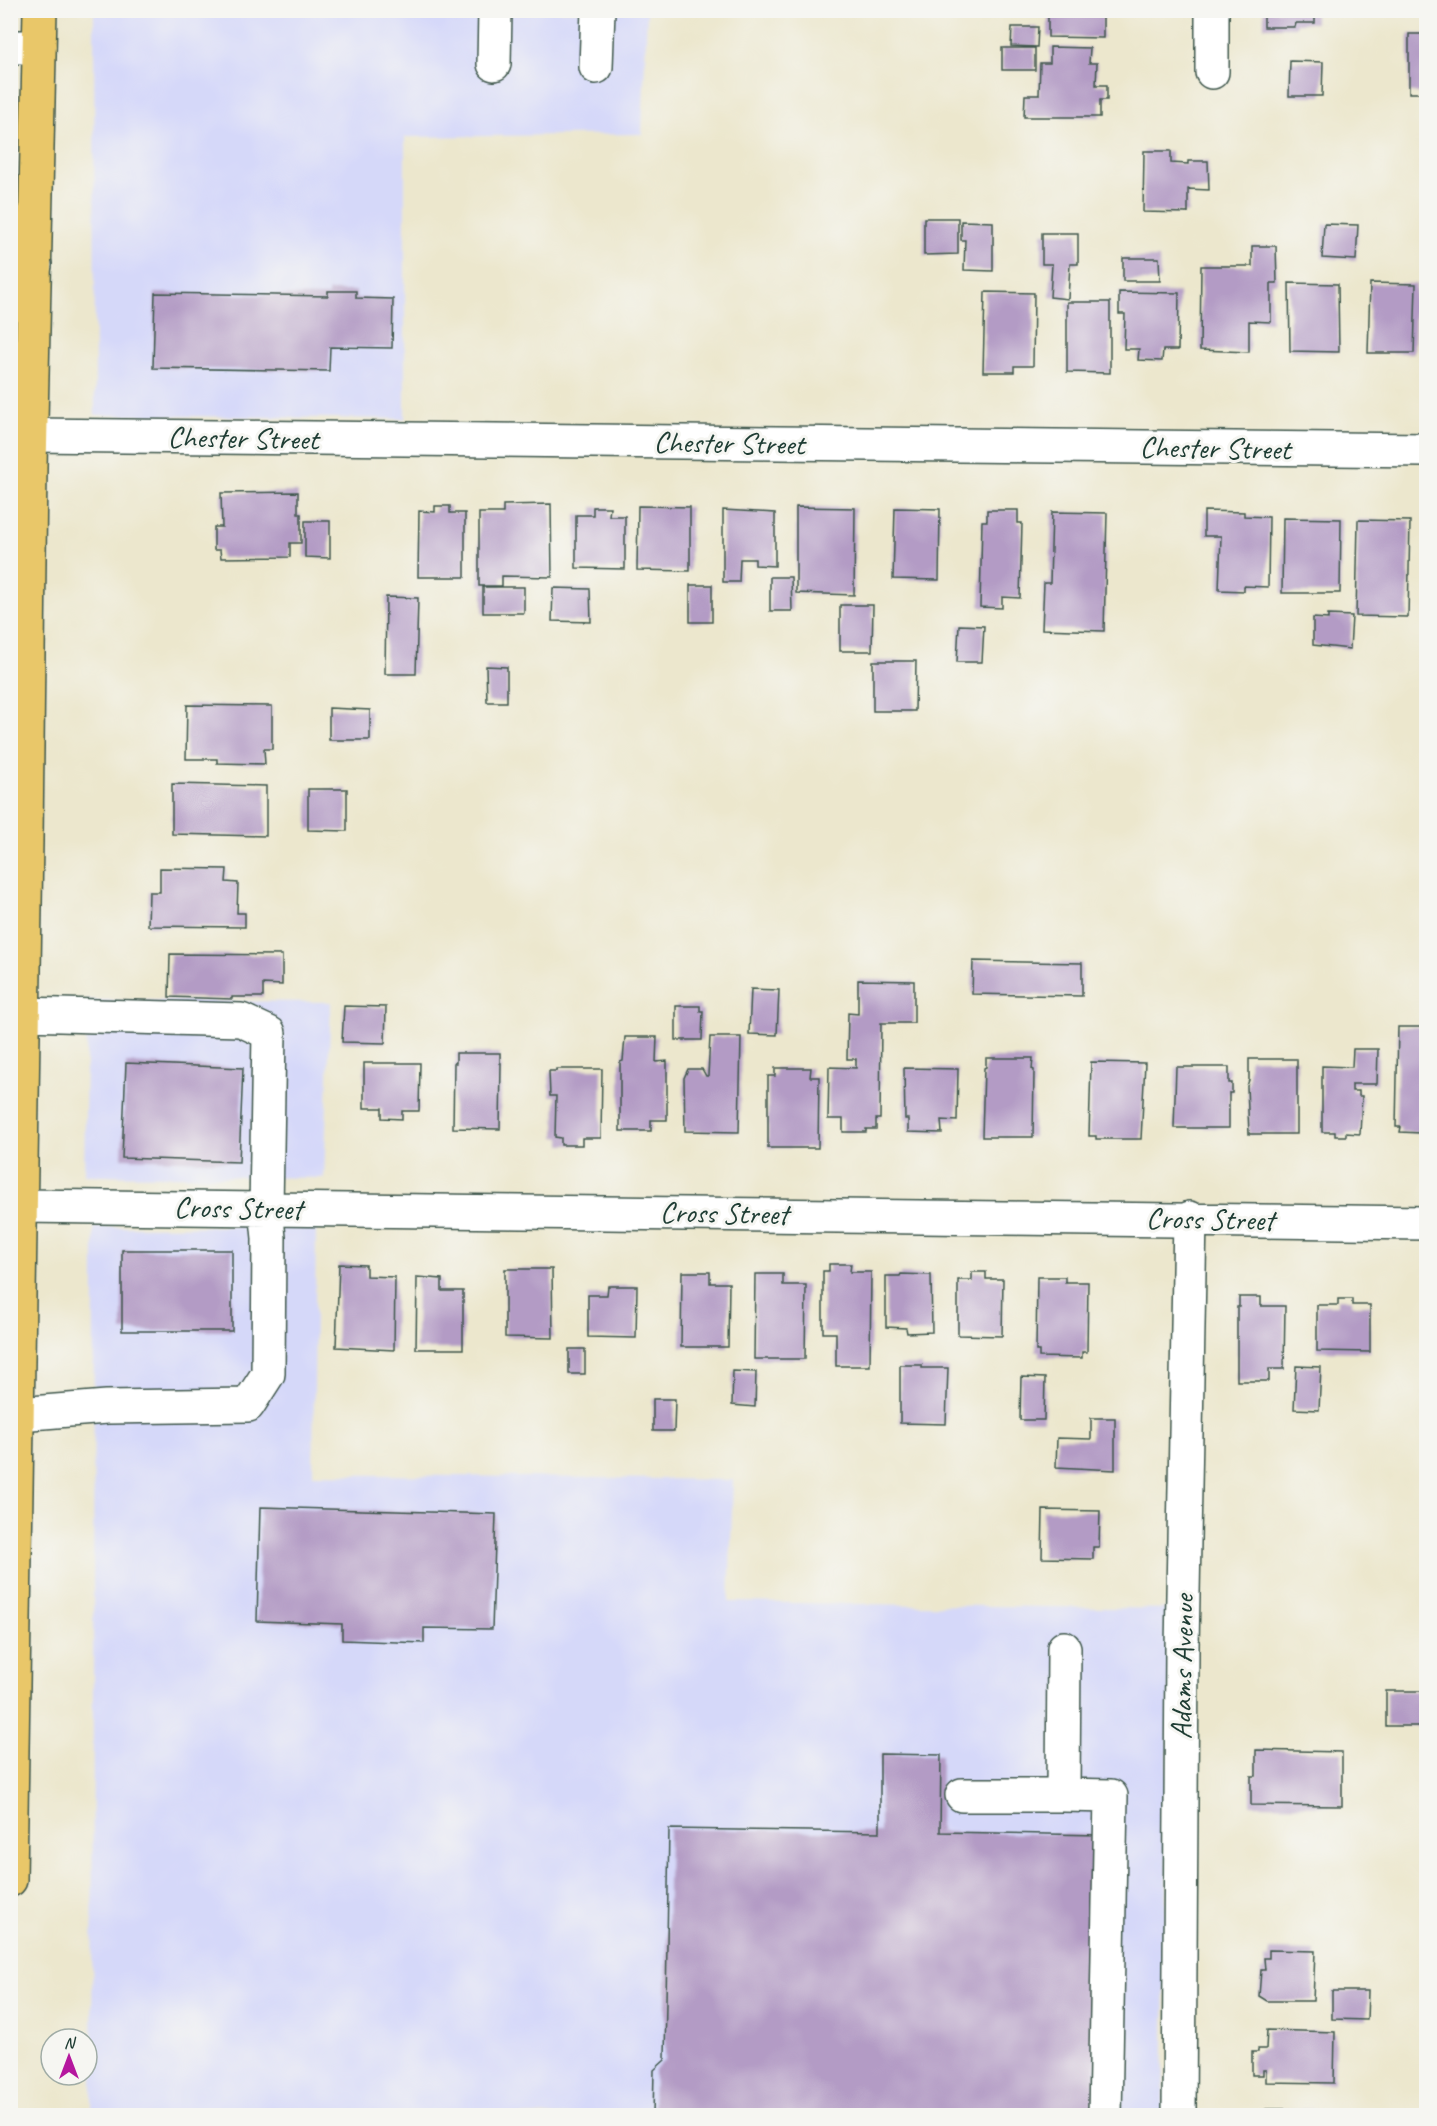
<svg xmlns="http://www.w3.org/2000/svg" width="1437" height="2126" viewBox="0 0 1437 2126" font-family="Caveat,sans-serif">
	<rect width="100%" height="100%" fill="#f6f6f2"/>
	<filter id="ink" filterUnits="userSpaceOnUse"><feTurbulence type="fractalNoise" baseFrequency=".0167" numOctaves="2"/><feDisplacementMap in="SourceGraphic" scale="12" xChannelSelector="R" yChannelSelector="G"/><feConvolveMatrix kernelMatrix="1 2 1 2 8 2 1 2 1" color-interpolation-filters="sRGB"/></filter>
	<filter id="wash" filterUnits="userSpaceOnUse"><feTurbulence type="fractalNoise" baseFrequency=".008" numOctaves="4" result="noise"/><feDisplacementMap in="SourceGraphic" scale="24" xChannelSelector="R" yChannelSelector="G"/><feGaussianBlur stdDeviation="1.35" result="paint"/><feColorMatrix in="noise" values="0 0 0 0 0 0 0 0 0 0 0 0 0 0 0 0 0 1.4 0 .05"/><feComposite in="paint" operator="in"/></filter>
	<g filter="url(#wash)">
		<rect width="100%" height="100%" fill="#ece7cd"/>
		<path fill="#d5d8f9" d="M 94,11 L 647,11 L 642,134 L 405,137 L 405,419 L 95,415 Z
			M 87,1000 L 331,1002 L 324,1178 L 84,1175 Z
			M 316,1226 L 313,1474 L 733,1480 L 729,1602 L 1170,1609 L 1163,2115 L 92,2116 L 94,1227 Z"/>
		<g id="blocks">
			<path fill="#b39bc5" d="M 1048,10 L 1103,10 L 1103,38 L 1048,37 Z
				M 1264,10 L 1315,10 L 1315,23 L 1296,23 L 1295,27 L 1264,27 Z
				M 1012,27 L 1038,27 L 1037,47 L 1011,46 Z
				M 1409,34 L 1426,34 L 1426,93 L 1409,93 Z
				M 1050,47 L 1090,48 L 1089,63 L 1097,63 L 1096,85 L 1107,85 L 1107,100 L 1100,100 L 1100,117 L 1024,117 L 1025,95 L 1039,95 L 1040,63 L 1050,63 Z
				M 1002,48 L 1035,48 L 1035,70 L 1002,70 Z
				M 1290,61 L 1323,62 L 1322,96 L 1289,96 Z
				M 1144,151 L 1171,151 L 1171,163 L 1188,164 L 1188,161 L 1208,161 L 1209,190 L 1188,189 L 1188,213 L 1143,212 Z
				M 924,218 L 958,218 L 958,254 L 924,255 Z
				M 961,221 L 993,222 L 993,271 L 964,270 L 965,240 L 961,240 Z
				M 1324,224 L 1358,225 L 1356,260 L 1322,258 Z
				M 1042,233 L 1078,233 L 1078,264 L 1070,264 L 1068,299 L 1050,297 L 1052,264 L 1042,264 Z
				M 1252,246 L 1276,246 L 1277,283 L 1271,283 L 1271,322 L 1249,321 L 1249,352 L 1200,350 L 1201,266 L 1252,266 Z
				M 1123,258 L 1159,258 L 1160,281 L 1123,281 Z
				M 1289,283 L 1338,284 L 1339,352 L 1290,351 Z
				M 1370,283 L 1416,284 L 1414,353 L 1368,353 Z
				M 328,291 L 356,291 L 356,298 L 393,299 L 392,348 L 330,347 L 329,371 L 153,368 L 155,293 L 328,296 Z
				M 985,292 L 1034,293 L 1033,366 L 1014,366 L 1014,372 L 983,372 Z
				M 1119,292 L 1179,293 L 1178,350 L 1163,350 L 1162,361 L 1138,360 L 1139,349 L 1124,349 L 1125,314 L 1119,314 Z
				M 1067,302 L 1110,302 L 1110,373 L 1067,372 Z
				M 298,492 L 298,514 L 301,514 L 301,543 L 290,543 L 290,557 L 221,558 L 220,550 L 214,550 L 214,527 L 222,527 L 221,493 Z
				M 551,504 L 552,577 L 502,576 L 502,586 L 479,586 L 479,513 L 503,513 L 503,505 Z
				M 435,506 L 450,506 L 450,513 L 465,513 L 465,577 L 418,577 L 419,511 L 435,512 Z
				M 638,506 L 690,507 L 690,571 L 637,570 Z
				M 593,507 L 610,507 L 609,516 L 625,516 L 625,569 L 576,568 L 576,515 L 593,515 Z
				M 796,507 L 855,508 L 854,595 L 796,593 Z
				M 895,508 L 940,509 L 939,580 L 893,579 Z
				M 723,510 L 775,513 L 775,566 L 755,565 L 755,559 L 740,559 L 739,582 L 723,582 Z
				M 987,510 L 1018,510 L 1018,523 L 1022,523 L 1020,598 L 1002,597 L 1002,608 L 980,607 L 982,521 L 987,521 Z
				M 1204,511 L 1244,512 L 1244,516 L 1269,517 L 1268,587 L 1244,586 L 1244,591 L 1219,590 L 1221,536 L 1204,536 Z
				M 1052,512 L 1107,513 L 1104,631 L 1042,629 L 1044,583 L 1050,583 Z
				M 1283,518 L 1341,519 L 1340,593 L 1282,593 Z
				M 1358,520 L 1410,521 L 1408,617 L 1356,616 Z
				M 305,521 L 330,521 L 330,558 L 305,557 Z
				M 770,577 L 791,577 L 792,611 L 770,611 Z
				M 690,585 L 712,585 L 712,622 L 690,622 Z
				M 483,587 L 524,587 L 524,613 L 483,613 Z
				M 553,588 L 590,589 L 591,622 L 552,621 Z
				M 386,597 L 418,598 L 416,674 L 385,674 Z
				M 840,605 L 873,605 L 872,651 L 840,651 Z
				M 1328,615 L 1352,616 L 1350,649 L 1313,645 L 1313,618 L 1328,619 Z
				M 959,625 L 984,626 L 982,662 L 957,662 Z
				M 873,661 L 916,661 L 915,711 L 873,711 Z
				M 486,666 L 507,667 L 507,702 L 487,702 Z
				M 187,705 L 272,706 L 272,749 L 264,749 L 265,764 L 217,763 L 217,759 L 186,759 Z
				M 329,708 L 370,710 L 370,740 L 329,740 Z
				M 172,784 L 266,786 L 266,836 L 172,834 Z
				M 308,789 L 347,789 L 347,831 L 308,830 Z
				M 160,868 L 227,869 L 226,882 L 238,883 L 237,913 L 245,913 L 245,927 L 148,926 L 149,892 L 160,892 Z
				M 170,954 L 282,955 L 282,985 L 263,984 L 263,997 L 232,997 L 232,999 L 169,997 Z
				M 973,961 L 1082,963 L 1082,996 L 972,994 Z
				M 858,980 L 914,981 L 914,1023 L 881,1023 L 880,1119 L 876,1119 L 876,1129 L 866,1129 L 866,1132 L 843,1132 L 843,1119 L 828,1119 L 829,1067 L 856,1068 L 856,1059 L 847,1059 L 848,1013 L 858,1014 Z
				M 751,989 L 779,990 L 777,1035 L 749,1034 Z
				M 344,1006 L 386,1007 L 385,1043 L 342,1042 Z
				M 676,1006 L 700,1006 L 700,1011 L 703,1011 L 702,1040 L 676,1040 Z
				M 1423,1021 L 1426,1021 L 1426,1129 L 1421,1129 L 1421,1133 L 1400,1132 L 1401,1127 L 1396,1127 L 1398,1027 L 1423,1027 Z
				M 625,1037 L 657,1037 L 656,1062 L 667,1061 L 667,1120 L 651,1120 L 651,1131 L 620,1131 L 620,1062 L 623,1061 Z
				M 710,1037 L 741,1037 L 739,1132 L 685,1131 L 684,1078 L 688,1069 L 702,1069 L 706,1076 L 708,1076 Z
				M 1353,1049 L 1378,1049 L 1377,1084 L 1352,1084 L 1352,1091 L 1359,1091 L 1359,1096 L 1362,1096 L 1360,1134 L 1346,1133 L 1346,1136 L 1335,1136 L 1335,1132 L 1322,1132 L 1322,1066 L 1352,1067 Z
				M 456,1053 L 500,1053 L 500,1063 L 501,1063 L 500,1129 L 453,1128 L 454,1063 L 456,1063 Z
				M 986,1058 L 1033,1058 L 1032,1069 L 1034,1070 L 1033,1137 L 982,1137 L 984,1068 L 986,1067 Z
				M 1249,1059 L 1297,1059 L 1297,1134 L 1249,1134 L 1247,1086 L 1249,1080 Z
				M 1091,1062 L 1145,1063 L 1141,1139 L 1096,1139 L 1096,1136 L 1089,1136 Z
				M 126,1063 L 243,1068 L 239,1162 L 122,1158 Z
				M 364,1063 L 420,1063 L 419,1111 L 402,1111 L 402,1119 L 382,1118 L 382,1108 L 364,1108 Z
				M 1176,1067 L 1229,1067 L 1229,1083 L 1232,1083 L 1232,1093 L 1229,1093 L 1229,1128 L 1174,1128 Z
				M 775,1068 L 811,1068 L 810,1077 L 819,1077 L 818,1148 L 768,1148 L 768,1076 L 775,1076 Z
				M 904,1068 L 958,1069 L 957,1121 L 941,1120 L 942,1133 L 908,1132 L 908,1119 L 905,1119 Z
				M 556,1069 L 602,1069 L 601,1138 L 582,1138 L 582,1145 L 561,1145 L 561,1138 L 555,1137 L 556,1096 L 550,1096 L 549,1071 L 556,1071 Z
				M 122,1250 L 232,1250 L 232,1331 L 122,1331 Z
				M 339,1264 L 366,1265 L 366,1276 L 395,1277 L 394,1350 L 336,1347 Z
				M 829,1264 L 851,1264 L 850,1272 L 871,1272 L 870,1366 L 836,1366 L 836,1333 L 823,1333 L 823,1271 L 829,1271 Z
				M 505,1269 L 552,1269 L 553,1338 L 505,1337 Z
				M 682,1272 L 710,1272 L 710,1283 L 729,1283 L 728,1347 L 681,1347 Z
				M 972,1272 L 986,1272 L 986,1279 L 1003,1279 L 1002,1336 L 958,1335 L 958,1280 L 972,1280 Z
				M 755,1274 L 783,1274 L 783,1285 L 806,1285 L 805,1359 L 754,1359 Z
				M 901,1274 L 931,1275 L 932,1332 L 907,1333 L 906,1328 L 886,1327 L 886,1276 L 900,1276 Z
				M 417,1277 L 442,1279 L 442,1291 L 463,1291 L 463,1349 L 416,1349 Z
				M 1037,1277 L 1065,1277 L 1065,1282 L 1088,1282 L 1087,1352 L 1082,1352 L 1082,1358 L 1039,1357 L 1039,1351 L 1036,1351 Z
				M 608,1286 L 637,1286 L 636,1338 L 588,1337 L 588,1295 L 607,1295 Z
				M 1239,1297 L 1261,1297 L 1261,1306 L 1285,1306 L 1284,1369 L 1269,1369 L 1269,1381 L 1237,1381 L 1237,1307 L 1239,1307 Z
				M 1338,1299 L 1352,1299 L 1352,1305 L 1370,1305 L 1370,1352 L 1317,1351 L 1317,1305 L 1338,1305 Z
				M 569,1349 L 585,1349 L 585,1374 L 569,1374 Z
				M 900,1365 L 922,1365 L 922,1368 L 948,1368 L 946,1424 L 900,1423 Z
				M 1296,1366 L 1321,1367 L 1319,1410 L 1294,1409 Z
				M 733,1371 L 756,1372 L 755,1407 L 732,1405 Z
				M 1021,1377 L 1045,1378 L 1044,1420 L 1020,1420 Z
				M 653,1399 L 675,1399 L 674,1431 L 653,1431 Z
				M 1091,1418 L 1115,1418 L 1115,1470 L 1056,1467 L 1057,1438 L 1091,1439 Z
				M 260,1507 L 496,1514 L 492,1629 L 424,1628 L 424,1643 L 342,1640 L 342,1624 L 257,1621 Z
				M 1043,1510 L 1100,1511 L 1099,1547 L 1093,1547 L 1093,1559 L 1042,1558 Z
				M 1386,1691 L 1426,1691 L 1426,1726 L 1386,1726 Z
				M 1256,1750 L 1342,1752 L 1342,1806 L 1251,1805 L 1251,1776 L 1256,1776 Z
				M 880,1754 L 941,1755 L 940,1832 L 1099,1835 L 1095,2116 L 653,2116 L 654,2070 L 665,2060 L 669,1829 L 880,1832 Z
				M 1269,1950 L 1315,1951 L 1313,2001 L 1267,2001 L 1259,1996 L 1261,1970 L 1265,1970 L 1264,1958 L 1269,1958 Z
				M 1332,1991 L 1368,1991 L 1367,2020 L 1332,2019 Z
				M 1267,2030 L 1335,2032 L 1334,2083 L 1266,2082 L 1266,2070 L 1263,2070 L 1263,2075 L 1252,2075 L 1252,2052 L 1258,2052 L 1258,2049 L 1266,2049 Z
				M 1266,2109 L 1313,2109 L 1313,2116 L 1266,2116 Z"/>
		</g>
	</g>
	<g filter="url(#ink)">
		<use href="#blocks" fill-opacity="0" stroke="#3e564b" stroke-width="1.5"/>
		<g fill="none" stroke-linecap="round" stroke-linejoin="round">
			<defs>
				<path id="minor" d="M 1212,10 L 1212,72
					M 10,47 L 39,47
					M 494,64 L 495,10
					M 596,67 L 598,10
					M 10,264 L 35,265
					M 31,435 L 1426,450
					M 21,1206 L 1426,1223
					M 18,1414 L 107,1407 L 248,1405 L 268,1374 L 269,1238 L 266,1208 L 269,1033 L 241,1020 L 24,1014
					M 1064,1648 L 1063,1795 L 1111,1796 L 1105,2116
					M 962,1795 L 1063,1795
					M 1179,2116 L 1182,1648 L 1190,1218"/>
				<path id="major" d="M 10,1880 L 26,840 L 30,467 L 40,10"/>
			</defs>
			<use href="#minor" stroke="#3e564b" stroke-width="36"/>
			<use href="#major" stroke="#3e564b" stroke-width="36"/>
			<use href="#minor" stroke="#fff" stroke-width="33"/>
			<use href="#major" stroke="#e9c769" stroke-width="33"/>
		</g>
	</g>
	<g text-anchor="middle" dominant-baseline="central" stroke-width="6" stroke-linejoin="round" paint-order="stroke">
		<g font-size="30" fill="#1f3d34" stroke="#f6f6f2">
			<text transform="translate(243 438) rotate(1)">Chester Street</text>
			<text transform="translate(729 443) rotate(1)">Chester Street</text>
			<text transform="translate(1215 448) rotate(1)">Chester Street</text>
			<text transform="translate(238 1208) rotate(1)">Cross Street</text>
			<text transform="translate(724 1213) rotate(1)">Cross Street</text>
			<text transform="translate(1210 1219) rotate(1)">Cross Street</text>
			<text transform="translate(1182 1667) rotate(-89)">Adams Avenue</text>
		</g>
	</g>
	<rect width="1437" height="2126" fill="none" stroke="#f6f6f2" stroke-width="36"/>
	<g transform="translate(69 2057)"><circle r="28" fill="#f6f6f2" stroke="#a0aca6" stroke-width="1.5"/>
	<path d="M0-4.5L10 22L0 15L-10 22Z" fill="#b5179e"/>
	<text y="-9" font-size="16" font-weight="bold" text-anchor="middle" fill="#1f3d34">N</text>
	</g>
</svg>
